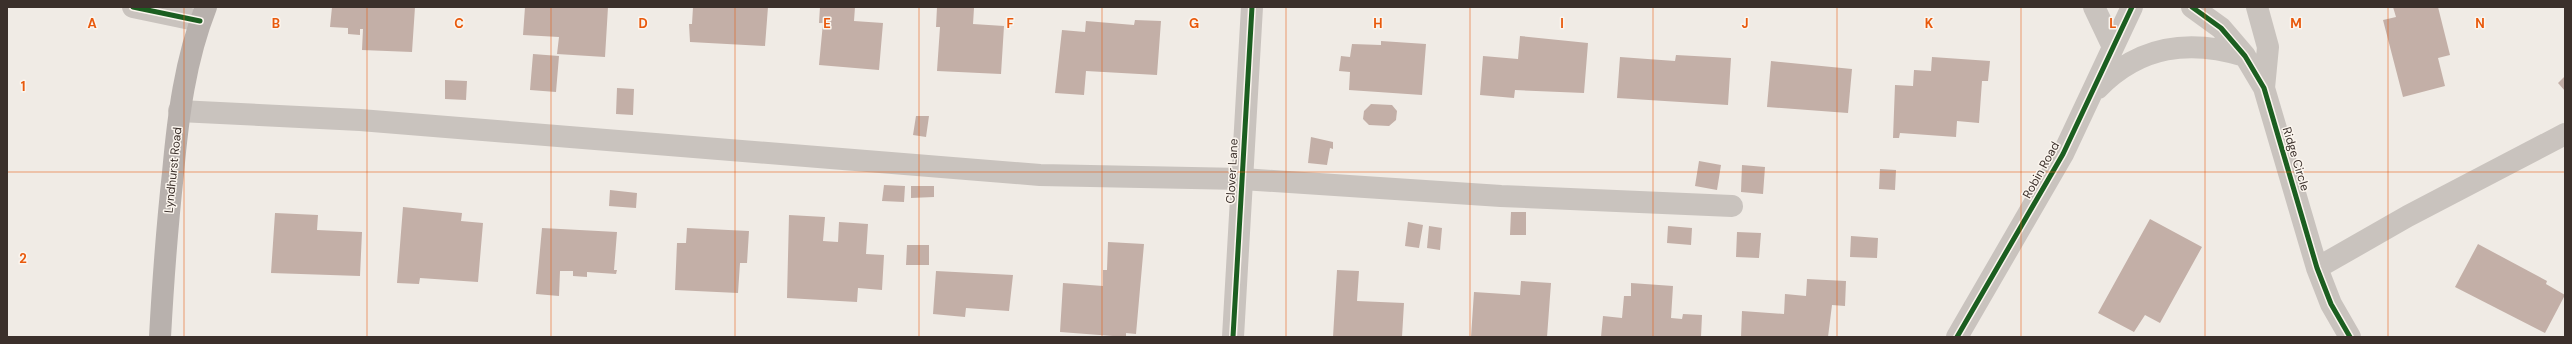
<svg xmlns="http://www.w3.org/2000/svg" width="2572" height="344" viewBox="0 0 2572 344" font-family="'DM Sans',sans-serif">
	<rect width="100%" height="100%" fill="#f0ebe5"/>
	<path fill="#c3afa7" d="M 332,7 L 415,7 L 412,52 L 362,50 L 363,29 L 360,29 L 360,35 L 348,34 L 348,28 L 330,27 Z
		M 525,7 L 608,7 L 605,57 L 557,54 L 559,37 L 523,35 Z
		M 693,7 L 768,7 L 765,46 L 690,42 L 689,24 L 692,24 Z
		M 820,7 L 855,7 L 854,21 L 883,23 L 879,70 L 819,65 L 823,23 L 819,23 Z
		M 937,7 L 974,8 L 973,24 L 1004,26 L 1001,74 L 937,71 L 940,27 L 936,27 Z
		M 2393,7 L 2438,7 L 2450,55 L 2438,58 L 2445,86 L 2403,97 L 2383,20 L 2396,17 Z
		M 1135,20 L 1161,21 L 1157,75 L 1086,71 L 1084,95 L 1055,93 L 1062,30 L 1085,32 L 1086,21 L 1134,25 Z
		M 1520,36 L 1588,43 L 1584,93 L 1515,90 L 1514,98 L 1480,95 L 1483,56 L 1518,59 Z
		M 1381,41 L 1426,44 L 1422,95 L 1349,90 L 1350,72 L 1339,71 L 1341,56 L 1350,57 L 1352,44 L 1381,45 Z
		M 533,54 L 559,56 L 556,92 L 530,90 Z
		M 1676,55 L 1731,58 L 1728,105 L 1617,98 L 1620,57 L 1675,61 Z
		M 1932,57 L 1990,61 L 1988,81 L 1982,81 L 1979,123 L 1957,121 L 1956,137 L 1900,133 L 1899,138 L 1893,138 L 1895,85 L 1913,86 L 1914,70 L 1931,71 Z
		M 1771,61 L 1852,69 L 1848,113 L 1767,107 Z
		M 2565,76 L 2565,91 L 2558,83 Z
		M 445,80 L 467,81 L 466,100 L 445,99 Z
		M 617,88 L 634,89 L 633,115 L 616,114 Z
		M 1371,104 L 1392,105 L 1397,111 L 1396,120 L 1389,126 L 1369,125 L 1363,119 L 1364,111 Z
		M 916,116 L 929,116 L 926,137 L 913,135 Z
		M 1311,137 L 1333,142 L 1333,149 L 1330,148 L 1327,165 L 1308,163 Z
		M 1699,161 L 1721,165 L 1717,190 L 1695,186 Z
		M 1742,165 L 1765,167 L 1763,194 L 1741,192 Z
		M 1880,169 L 1896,170 L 1895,190 L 1879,189 Z
		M 884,185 L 905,186 L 904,202 L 882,201 Z
		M 911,186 L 934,186 L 934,197 L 911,198 Z
		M 610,190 L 637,193 L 636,208 L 609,206 Z
		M 403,207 L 462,213 L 461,221 L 483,223 L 478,282 L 420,278 L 419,284 L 397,283 Z
		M 1511,212 L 1526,212 L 1526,235 L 1510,235 Z
		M 275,213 L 318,215 L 317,230 L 362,232 L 360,276 L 271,273 Z
		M 789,215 L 825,217 L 823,241 L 838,242 L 839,222 L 868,224 L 866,254 L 884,255 L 882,290 L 858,288 L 857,302 L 787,298 Z
		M 2150,219 L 2202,247 L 2160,323 L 2145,315 L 2134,332 L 2098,313 Z
		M 1408,222 L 1423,225 L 1419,248 L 1405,246 Z
		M 1429,226 L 1442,228 L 1440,250 L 1427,248 Z
		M 1668,226 L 1692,228 L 1691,245 L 1667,243 Z
		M 542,228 L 617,232 L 614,270 L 617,270 L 616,274 L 587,272 L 587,277 L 573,276 L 573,271 L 560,271 L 559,296 L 536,294 Z
		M 687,228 L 749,231 L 747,263 L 740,263 L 738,293 L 675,290 L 677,243 L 686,243 Z
		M 1737,232 L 1761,233 L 1759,258 L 1736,257 Z
		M 1851,236 L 1878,238 L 1877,258 L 1850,257 Z
		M 1108,242 L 1144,244 L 1136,334 L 1126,333 L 1126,337 L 1060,332 L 1063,283 L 1103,286 L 1103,270 L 1107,270 Z
		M 2478,244 L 2547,281 L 2546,284 L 2565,295 L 2545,333 L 2455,287 Z
		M 907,245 L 929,245 L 929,265 L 906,265 Z
		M 1337,270 L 1359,271 L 1357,301 L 1404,303 L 1402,337 L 1333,337 Z
		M 936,271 L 1013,275 L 1009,311 L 966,308 L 965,317 L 933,314 Z
		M 1807,279 L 1846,281 L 1845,306 L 1832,305 L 1828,337 L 1741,337 L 1742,311 L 1784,314 L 1785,294 L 1806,296 Z
		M 1521,281 L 1551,283 L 1547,337 L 1471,337 L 1474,292 L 1520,295 Z
		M 1631,283 L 1673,286 L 1671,318 L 1682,319 L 1683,314 L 1702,315 L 1701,337 L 1601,337 L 1603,316 L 1622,318 L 1624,296 L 1631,296 Z"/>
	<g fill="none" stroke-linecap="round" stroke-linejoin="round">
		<path stroke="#c9c3be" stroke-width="22" d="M 133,7 L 200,21
			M 2094,7 L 2113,47
			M 2192,7 L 2221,28 L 2245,56 L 2264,88 L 2317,268 L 2331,304 L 2350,337
			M 2257,7 L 2268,47 L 2264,88
			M 2098,88 C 2140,45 2190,39 2245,56
			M 179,111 L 360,120 L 1040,175 L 1242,179 L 1501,196 L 1732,206
			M 2317,268 L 2408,216 L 2565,134
			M 1233,337 L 1252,7
			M 1957,337 L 2063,154 L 2132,7"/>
		<path stroke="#b8b1ad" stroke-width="22" d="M 160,337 C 163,282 167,228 173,173 C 178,117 185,60 206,7"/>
		<defs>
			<path id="cycleway" d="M 133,7 L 200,21
				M 2192,7 L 2221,28 L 2245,56 L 2264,88 L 2317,268 L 2331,304 L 2350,337
				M 1233,337 L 1252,7
				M 1957,337 L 2063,154 L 2132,7"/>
		</defs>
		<use href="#cycleway" stroke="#fbf5ee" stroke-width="8"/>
		<use href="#cycleway" stroke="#1b5e20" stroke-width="5"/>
	</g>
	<path fill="none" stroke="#e8590c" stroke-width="1" stroke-opacity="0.55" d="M 184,7 L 184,337M 367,7 L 367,337M 551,7 L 551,337M 735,7 L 735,337M 919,7 L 919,337M 1102,7 L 1102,337M 1286,7 L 1286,337M 1470,7 L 1470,337M 1653,7 L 1653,337M 1837,7 L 1837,337M 2021,7 L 2021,337M 2205,7 L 2205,337M 2388,7 L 2388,337M 7,172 L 2565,172"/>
	<g text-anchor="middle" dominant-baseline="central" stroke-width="3" stroke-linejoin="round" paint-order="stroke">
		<g font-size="12" fill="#3b302b" stroke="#fbf5ee">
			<text transform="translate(2296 159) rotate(73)">Ridge Circle</text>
			<text transform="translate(173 170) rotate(-84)">Lyndhurst Road</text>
			<text transform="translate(2041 170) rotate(-61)">Robin Road</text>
			<text transform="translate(1232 171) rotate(-87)">Clover Lane</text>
		</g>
	</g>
	<g font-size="13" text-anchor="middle" font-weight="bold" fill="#e8590c" stroke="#fbf5ee" stroke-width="3" stroke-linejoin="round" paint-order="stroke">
		<text x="92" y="28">A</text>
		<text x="276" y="28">B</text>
		<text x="459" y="28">C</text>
		<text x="643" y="28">D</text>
		<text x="827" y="28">E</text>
		<text x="1010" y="28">F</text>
		<text x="1194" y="28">G</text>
		<text x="1378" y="28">H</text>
		<text x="1562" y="28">I</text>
		<text x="1745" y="28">J</text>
		<text x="1929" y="28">K</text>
		<text x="2113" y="28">L</text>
		<text x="2296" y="28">M</text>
		<text x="2480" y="28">N</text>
		<text x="23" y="91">1</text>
		<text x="23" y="263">2</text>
	</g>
	<rect width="2572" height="344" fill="none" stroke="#3b302b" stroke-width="16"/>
</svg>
